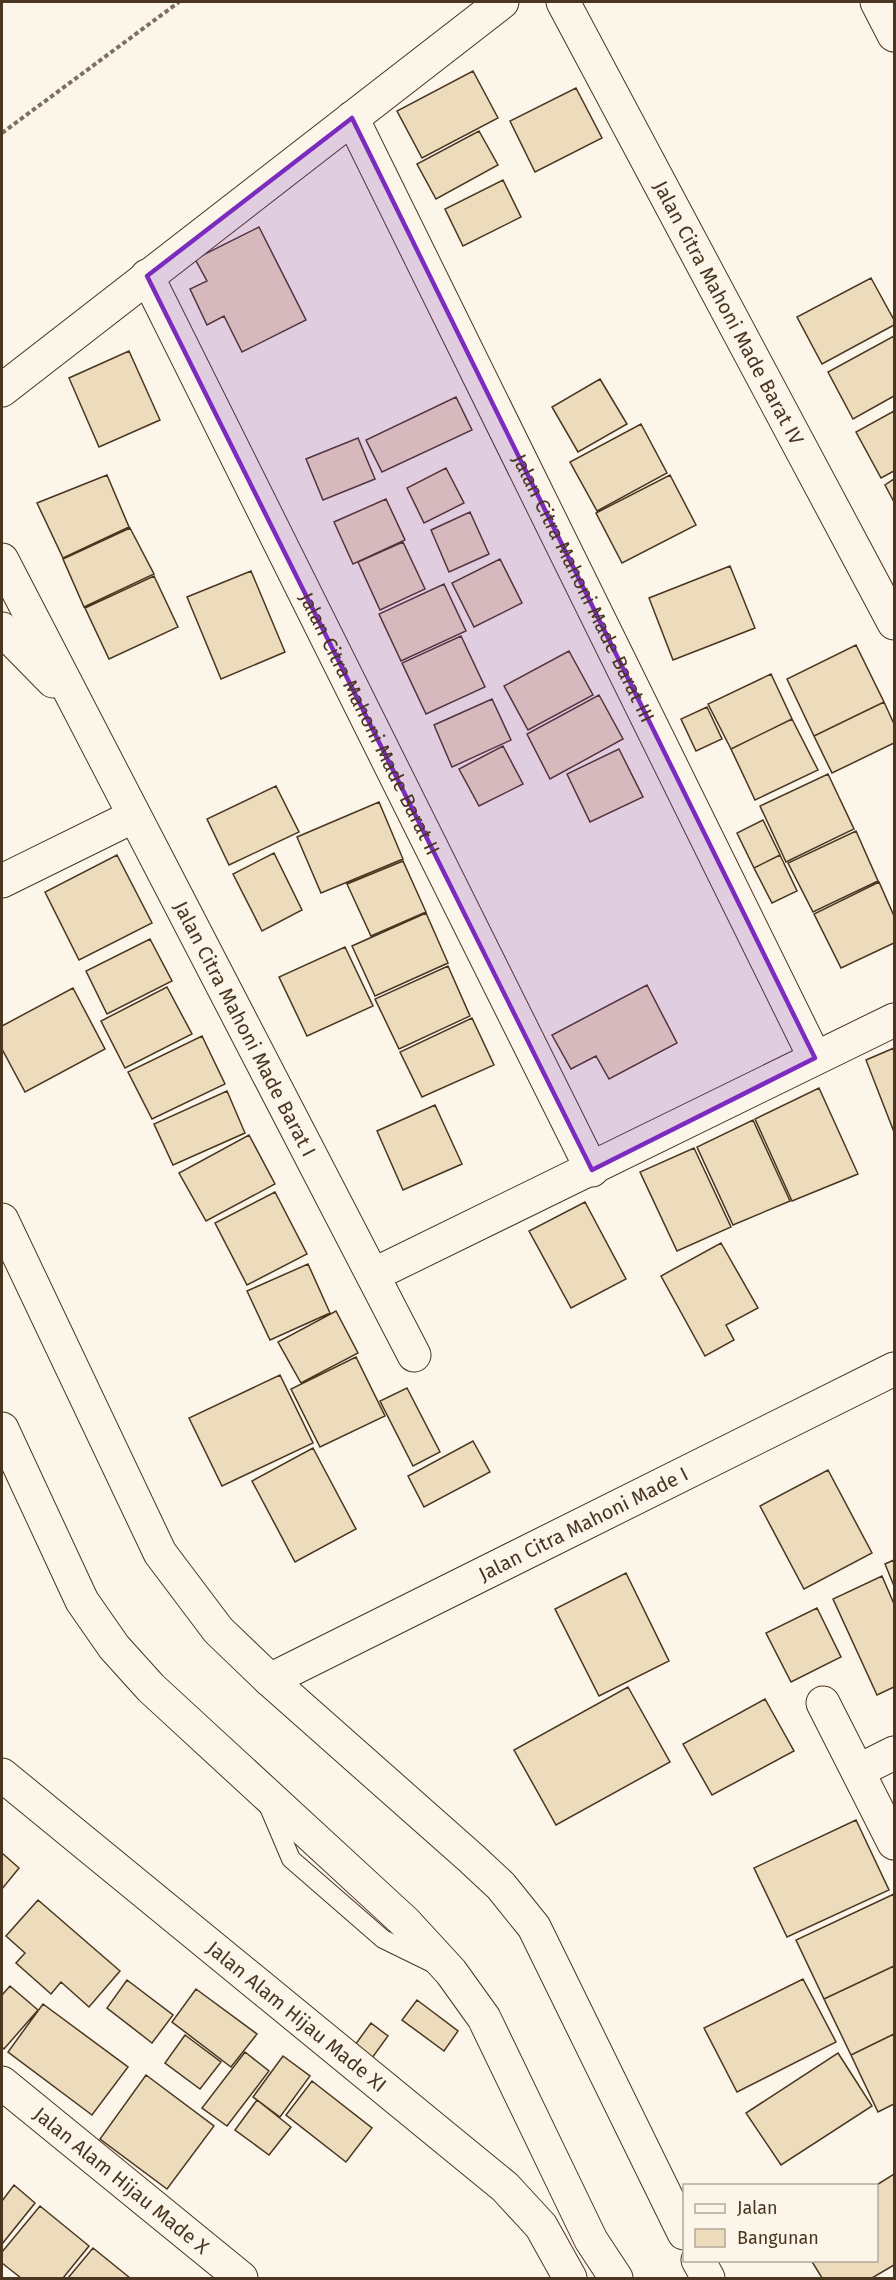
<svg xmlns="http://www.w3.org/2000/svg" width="896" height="2280" viewBox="0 0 896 2280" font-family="'Fira Sans',sans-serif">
	<rect width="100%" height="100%" fill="#fbf6e9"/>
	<path fill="#ecdcbc" stroke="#4a3520" stroke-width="1.5" d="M 473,71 L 498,118 L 422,158 L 397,111 Z
		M 576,88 L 602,138 L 535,172 L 510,121 Z
		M 479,131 L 498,165 L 436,199 L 417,164 Z
		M 503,180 L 521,217 L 463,246 L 445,209 Z
		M 259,227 L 306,320 L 242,352 L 224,316 L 207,325 L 190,289 L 207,281 L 195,259 Z
		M 871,278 L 894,320 L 894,325 L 822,364 L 797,317 Z
		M 894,336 L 894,396 L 853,419 L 828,372 Z
		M 129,351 L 160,420 L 99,447 L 69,378 Z
		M 600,379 L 627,424 L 578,452 L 552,407 Z
		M 456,397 L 472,430 L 382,472 L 366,440 Z
		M 894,411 L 894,471 L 881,478 L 856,432 Z
		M 641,424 L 667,473 L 597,511 L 570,462 Z
		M 358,438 L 375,479 L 323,500 L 306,459 Z
		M 446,468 L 464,503 L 424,523 L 407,488 Z
		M 107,475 L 129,527 L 63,558 L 37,503 Z
		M 670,475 L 696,525 L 622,563 L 596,513 Z
		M 894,479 L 894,502 L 885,485 Z
		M 386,499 L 405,540 L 353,564 L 334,522 Z
		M 470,512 L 489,554 L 449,572 L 431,530 Z
		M 130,528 L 154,574 L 84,607 L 63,559 Z
		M 403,542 L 425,589 L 380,610 L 358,562 Z
		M 500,559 L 522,603 L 474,627 L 452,583 Z
		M 730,566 L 755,628 L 673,660 L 649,598 Z
		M 251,571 L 285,652 L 221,679 L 187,597 Z
		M 154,576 L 178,627 L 109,659 L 85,608 Z
		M 444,584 L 466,631 L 401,661 L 379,614 Z
		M 461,636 L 485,687 L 426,714 L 402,663 Z
		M 856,645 L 884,702 L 814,736 L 787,679 Z
		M 569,651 L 593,695 L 528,730 L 504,686 Z
		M 771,674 L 792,719 L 731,749 L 708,704 Z
		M 599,695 L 623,739 L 550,779 L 527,734 Z
		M 492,699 L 511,740 L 452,767 L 434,725 Z
		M 884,702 L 894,724 L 894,743 L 832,773 L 814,736 Z
		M 707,707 L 722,739 L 696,751 L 681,719 Z
		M 792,719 L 818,770 L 755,800 L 731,749 Z
		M 503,746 L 523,784 L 479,806 L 459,769 Z
		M 619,749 L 643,797 L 590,822 L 567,774 Z
		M 828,774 L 854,829 L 786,862 L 760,806 Z
		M 276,786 L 299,832 L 229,865 L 207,819 Z
		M 379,802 L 403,859 L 321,893 L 297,837 Z
		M 763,820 L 780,855 L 754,868 L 737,833 Z
		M 856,831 L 878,881 L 813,912 L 788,863 Z
		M 274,853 L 302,910 L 262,931 L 233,874 Z
		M 117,855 L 152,923 L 79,960 L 45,892 Z
		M 780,855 L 797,891 L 772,903 L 754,868 Z
		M 403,861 L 426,912 L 371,936 L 347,884 Z
		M 879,882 L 894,916 L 894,943 L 841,968 L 814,914 Z
		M 426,913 L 448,963 L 375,996 L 352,946 Z
		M 150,939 L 172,981 L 107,1014 L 86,971 Z
		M 345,947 L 373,1006 L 307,1036 L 279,977 Z
		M 448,966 L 470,1016 L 399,1049 L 375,999 Z
		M 647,985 L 677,1043 L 609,1079 L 596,1056 L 571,1069 L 552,1035 Z
		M 167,987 L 192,1034 L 125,1068 L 101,1021 Z
		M 73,988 L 105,1049 L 25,1092 L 2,1049 L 2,1026 Z
		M 472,1018 L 494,1065 L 422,1097 L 400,1052 Z
		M 202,1036 L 225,1084 L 152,1119 L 128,1072 Z
		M 894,1048 L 894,1132 L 866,1060 Z
		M 819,1088 L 858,1174 L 792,1201 L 755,1119 Z
		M 227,1091 L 245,1133 L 173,1165 L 154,1124 Z
		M 435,1105 L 462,1164 L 403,1190 L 377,1131 Z
		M 753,1120 L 790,1201 L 733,1225 L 697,1147 Z
		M 249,1135 L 275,1184 L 206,1221 L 179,1173 Z
		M 694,1148 L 731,1227 L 677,1251 L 640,1172 Z
		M 275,1192 L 307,1254 L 247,1285 L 215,1223 Z
		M 585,1202 L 626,1279 L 571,1308 L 529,1231 Z
		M 721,1243 L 758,1308 L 726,1325 L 734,1340 L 705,1356 L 661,1276 Z
		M 308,1264 L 330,1313 L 270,1340 L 247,1291 Z
		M 336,1311 L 358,1353 L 301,1383 L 278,1342 Z
		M 356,1357 L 385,1416 L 320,1447 L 291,1389 Z
		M 280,1375 L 313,1443 L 222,1486 L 189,1418 Z
		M 407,1388 L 440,1452 L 413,1466 L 380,1401 Z
		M 473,1441 L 490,1472 L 424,1507 L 408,1476 Z
		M 313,1448 L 356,1529 L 295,1562 L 252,1481 Z
		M 828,1470 L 872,1553 L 804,1589 L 760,1506 Z
		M 894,1560 L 894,1586 L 885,1564 Z
		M 626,1573 L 669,1661 L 599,1696 L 555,1609 Z
		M 882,1576 L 894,1604 L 894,1687 L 877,1695 L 833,1599 Z
		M 817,1608 L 841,1657 L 791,1682 L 766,1633 Z
		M 628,1687 L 670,1762 L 556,1825 L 514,1750 Z
		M 765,1699 L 794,1751 L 712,1795 L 683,1744 Z
		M 856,1820 L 889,1890 L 787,1937 L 754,1868 Z
		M 2,1853 L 19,1868 L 2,1889 Z
		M 894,1894 L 894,1966 L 824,1999 L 796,1940 Z
		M 38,1900 L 120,1971 L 89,2007 L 61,1982 L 51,1994 L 16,1963 L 25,1953 L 6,1936 Z
		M 894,1966 L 894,2034 L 851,2055 L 824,1999 Z
		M 803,1979 L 836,2042 L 737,2092 L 704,2028 Z
		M 127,1980 L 173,2015 L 152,2043 L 107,2008 Z
		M 10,1986 L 38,2010 L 4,2049 L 2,2047 L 2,1995 Z
		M 196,1989 L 257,2034 L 231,2067 L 172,2022 Z
		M 417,2000 L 458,2031 L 444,2051 L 402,2020 Z
		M 43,2004 L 128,2067 L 92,2115 L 8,2052 Z
		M 371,2023 L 388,2036 L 372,2058 L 355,2045 Z
		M 894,2034 L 894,2104 L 878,2112 L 851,2055 Z
		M 185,2035 L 221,2062 L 200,2089 L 165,2063 Z
		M 245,2052 L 269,2071 L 227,2126 L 202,2108 Z
		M 838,2053 L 872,2106 L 781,2165 L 746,2113 Z
		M 283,2056 L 310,2076 L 280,2117 L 253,2097 Z
		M 146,2075 L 214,2126 L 167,2189 L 100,2139 Z
		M 312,2081 L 372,2128 L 346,2162 L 286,2115 Z
		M 257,2100 L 291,2127 L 269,2155 L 235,2130 Z
		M 894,2174 L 894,2265 L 872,2278 L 822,2278 L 811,2260 L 876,2260 L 875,2186 Z
		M 14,2185 L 35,2203 L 2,2244 L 2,2201 Z
		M 40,2206 L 89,2246 L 63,2278 L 21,2278 L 2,2263 L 2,2252 Z
		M 93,2248 L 130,2278 L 68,2278 Z"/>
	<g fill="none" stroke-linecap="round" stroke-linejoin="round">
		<defs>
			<path id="service" d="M 268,1805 L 291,1859 L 383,1939 L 430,1962"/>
			<g id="minor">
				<path id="s1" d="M 563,2 L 894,623"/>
				<path d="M 877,2 L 894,35"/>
				<path id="s2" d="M 352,118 L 815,1058"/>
				<path id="s3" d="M 147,276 L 592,1170"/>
				<path d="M 2,390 L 502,2"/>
				<path id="s4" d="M 2,560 L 414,1355"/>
				<path d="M 2,629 L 53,681"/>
				<path d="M 2,881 L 134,816"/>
				<path d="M 373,1275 L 894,1020"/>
				<path id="s5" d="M 270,1680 L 894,1369"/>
				<path d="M 823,1703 L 894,1843"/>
				<path d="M 858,1771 L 894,1753"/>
				<path id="s6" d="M 2,1775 L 505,2187 L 541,2226 L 570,2278"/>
				<path id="s7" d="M 2,2083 L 241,2278"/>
			</g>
			<path id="secondary" d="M 2,1220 L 160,1553 L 218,1630 L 270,1680 L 471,1858 L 501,1886 L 534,1927 L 684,2233
				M 2,1429 L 82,1601 L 114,1647 L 151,1688 L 405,1922 L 451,1972 L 484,2018 L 591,2240 L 616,2278
				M 698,2260 L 708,2278"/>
		</defs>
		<use href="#service" stroke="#4a3520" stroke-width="20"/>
		<use href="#minor" stroke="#4a3520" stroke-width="35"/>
		<use href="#secondary" stroke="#4a3520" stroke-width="35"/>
		<path stroke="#7f6f5c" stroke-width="4" stroke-dasharray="4.5 3" stroke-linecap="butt" d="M 2,133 L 179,2"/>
		<use href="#service" stroke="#fbf6e9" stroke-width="18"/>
		<use href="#minor" stroke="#fbf6e9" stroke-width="33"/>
		<use href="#secondary" stroke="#fbf6e9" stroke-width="33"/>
	</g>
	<path fill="#7b2cbf" fill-opacity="0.2" stroke="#7b2cbf" stroke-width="4.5" stroke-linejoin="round" d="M 352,118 L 815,1058 L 592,1170 L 147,276 Z"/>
	<g text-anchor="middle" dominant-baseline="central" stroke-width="4.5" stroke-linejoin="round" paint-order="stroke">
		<g font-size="20" fill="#4a3520" stroke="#fbf6e9">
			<text stroke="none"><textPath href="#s1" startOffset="352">Jalan Citra Mahoni Made Barat IV</textPath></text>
			<text stroke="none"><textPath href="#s2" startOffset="524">Jalan Citra Mahoni Made Barat III</textPath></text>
			<text stroke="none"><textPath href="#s3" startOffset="500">Jalan Citra Mahoni Made Barat II</textPath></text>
			<text stroke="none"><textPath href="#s4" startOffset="528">Jalan Citra Mahoni Made Barat I</textPath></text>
			<text stroke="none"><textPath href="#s5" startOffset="350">Jalan Citra Mahoni Made I</textPath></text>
			<text stroke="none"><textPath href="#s6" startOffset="381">Jalan Alam Hijau Made XI</textPath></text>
			<text stroke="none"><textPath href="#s7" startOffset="154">Jalan Alam Hijau Made X</textPath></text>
		</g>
	</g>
	<rect width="896" height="2280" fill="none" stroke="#4a3520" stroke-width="6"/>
	<rect x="683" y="2184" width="195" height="78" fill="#fbf6e9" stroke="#b4a999" stroke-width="1.5"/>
	<rect x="695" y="2204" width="30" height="9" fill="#fbf6e9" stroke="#b4a999" stroke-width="1.5"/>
	<text x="737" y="2214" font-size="18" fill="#4a3520">Jalan</text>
	<rect x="695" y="2229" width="30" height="18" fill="#ecdcbc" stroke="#b4a999" stroke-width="1.5"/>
	<text x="737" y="2244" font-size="18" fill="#4a3520">Bangunan</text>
</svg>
